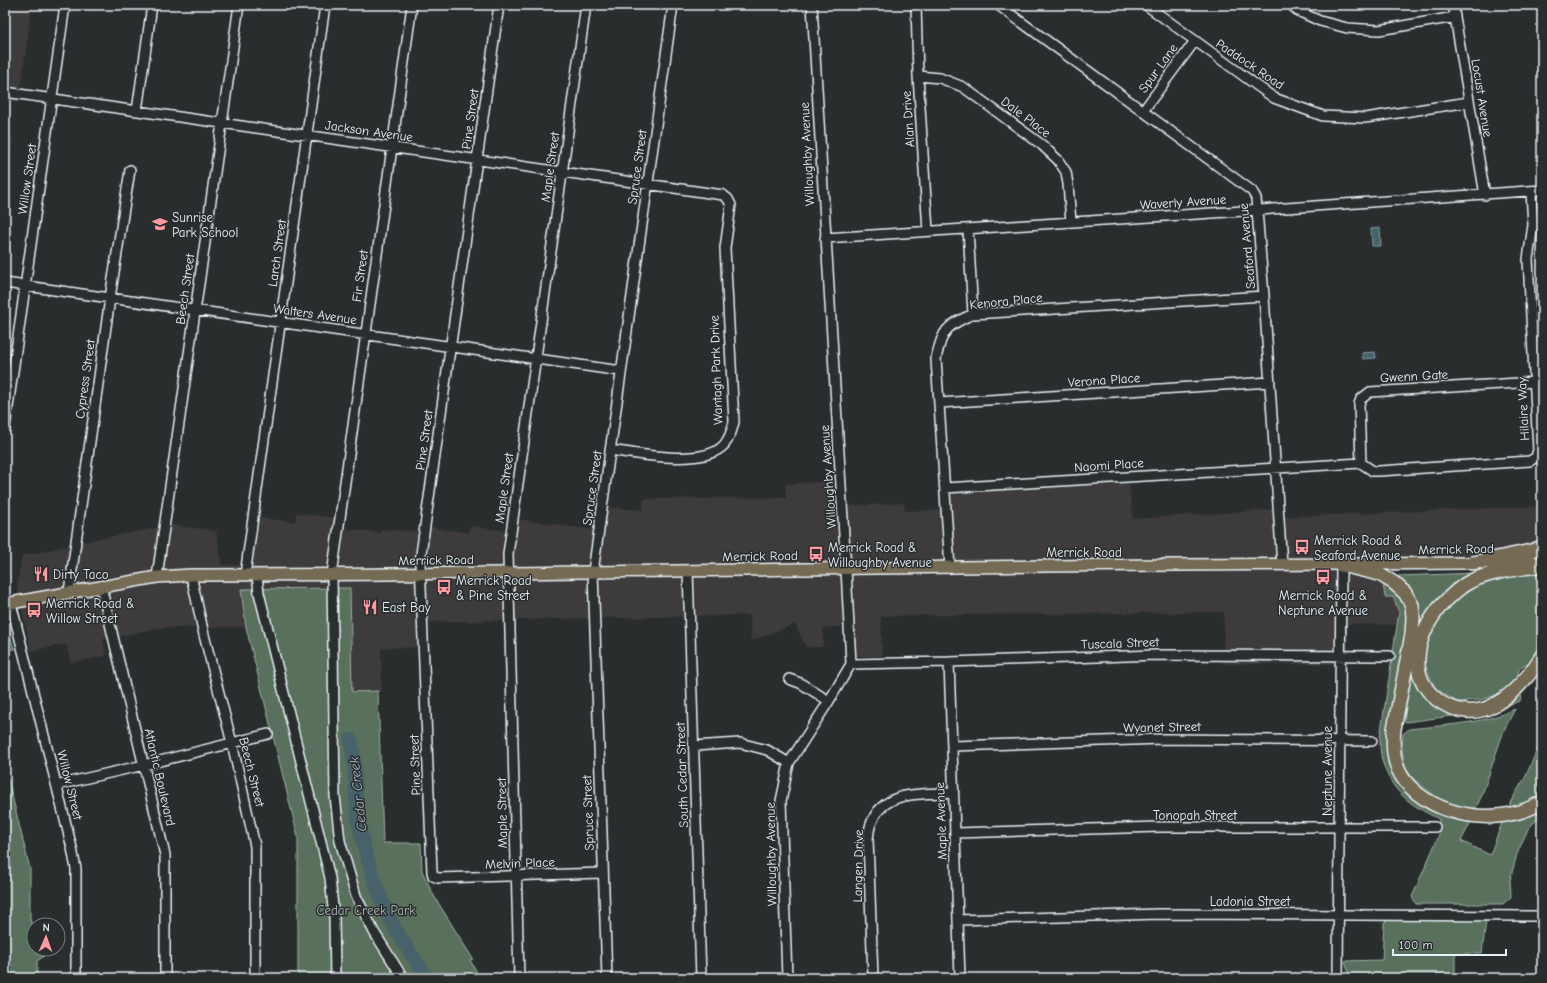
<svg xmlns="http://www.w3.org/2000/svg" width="1547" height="983" viewBox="0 0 1547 983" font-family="'Comic Neue',sans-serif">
	<rect width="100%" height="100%" fill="#2a2d2e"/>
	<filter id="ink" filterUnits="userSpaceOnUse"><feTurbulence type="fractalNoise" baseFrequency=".025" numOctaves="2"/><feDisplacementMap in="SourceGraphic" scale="8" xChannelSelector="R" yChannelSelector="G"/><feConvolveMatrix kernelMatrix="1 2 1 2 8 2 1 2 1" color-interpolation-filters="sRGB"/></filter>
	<g filter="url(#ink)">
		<path fill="#3e3a3b" d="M 5,5 L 32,5 L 19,102 L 5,99 Z
			M 5,137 L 13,138 L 5,187 Z
			M 846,480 L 848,506 L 904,503 L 905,511 L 951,510 L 950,490 L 1129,480 L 1133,519 L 1281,509 L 1282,517 L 1542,506 L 1542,568 L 1396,568 L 1398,625 L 1348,624 L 1348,664 L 1223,664 L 1224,612 L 881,616 L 882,656 L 854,656 L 853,626 L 823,628 L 823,647 L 806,647 L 795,624 L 751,641 L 750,615 L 427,622 L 427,647 L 381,648 L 381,691 L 352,692 L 350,588 L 241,589 L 246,627 L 158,628 L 103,640 L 106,656 L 71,663 L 66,644 L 31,651 L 17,586 L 22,556 L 97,539 L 173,525 L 216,531 L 222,565 L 252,565 L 260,518 L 295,522 L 296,513 L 344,519 L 343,528 L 381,533 L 381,529 L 428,532 L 430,527 L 468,533 L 470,526 L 515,532 L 517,519 L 602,531 L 606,507 L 643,510 L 644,499 L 786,498 L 786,484 Z"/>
		<path fill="#59705c" stroke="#a0b0aa" d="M 1476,573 L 1425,618 L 1420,625 L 1417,623 L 1405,585 L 1398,576 Z
			M 1542,574 L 1542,640 L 1530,661 L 1519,669 L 1517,679 L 1500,694 L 1480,700 L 1457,702 L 1435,688 L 1424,663 L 1426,642 L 1443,610 L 1465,588 L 1486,578 Z
			M 1383,583 L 1394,587 L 1409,610 L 1390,728 L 1406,790 L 1473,818 L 1461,841 L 1490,855 L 1503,820 L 1542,808 L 1542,814 L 1528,829 L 1517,854 L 1510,880 L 1511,897 L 1503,904 L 1416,904 L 1412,897 L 1439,835 L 1439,819 C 1410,805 1391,792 1382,760 C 1380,753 1380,744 1380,737 L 1399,612 L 1393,597 L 1385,597 Z
			M 350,588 L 352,692 L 378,691 L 383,843 L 421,843 L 422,871 L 434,896 L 473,959 L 470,960 L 480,978 L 298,978 L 298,837 L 246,627 L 241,589 Z
			M 5,616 L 14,649 L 5,651 Z
			M 1410,659 L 1424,689 L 1463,714 L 1523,685 L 1520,701 L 1490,711 L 1406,722 L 1404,721 L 1407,699 L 1403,692 Z
			M 1515,709 L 1504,730 L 1482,795 L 1476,808 L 1466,810 L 1438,798 L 1412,778 L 1404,763 L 1402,747 L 1403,734 L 1409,729 C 1444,725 1484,724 1515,709 Z
			M 1542,738 L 1542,796 L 1525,804 L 1509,807 L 1511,801 L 1526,776 Z
			M 5,767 L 30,869 L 30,919 L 34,934 L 34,949 L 38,949 L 36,953 L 44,956 L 37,961 L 37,978 L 9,978 L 7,927 L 5,914 Z
			M 1388,919 L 1481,919 L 1486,921 L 1482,953 L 1455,954 L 1455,978 L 1350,978 L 1345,961 L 1382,960 L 1384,923 Z"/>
		<path fill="#47626b" stroke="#879ba3" d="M 1380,228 L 1381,246 L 1372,246 L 1371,229 Z
			M 1375,352 L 1376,358 L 1363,359 L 1362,353 Z"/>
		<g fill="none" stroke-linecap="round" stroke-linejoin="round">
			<path stroke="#47626b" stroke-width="14" d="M 351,740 C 357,768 354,797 359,825 C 367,862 378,899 397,932 C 406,947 417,962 427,978"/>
			<defs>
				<path id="minor" d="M 499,5 L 420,561 L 432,872 L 433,876 L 438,878 L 603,873
					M 916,5 L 918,76 L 928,231
					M 998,5 L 1252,191 L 1256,198 L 1264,296 L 1282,565
					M 1146,5 L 1274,98 L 1323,116 L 1365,118 L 1469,102
					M 1291,5 L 1298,11 L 1320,21 L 1347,28 L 1379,30 L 1455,17
					M 1453,5 L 1485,195
					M 918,76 L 940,78 L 963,87 L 1042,145 L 1058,160 L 1066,172 L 1068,184 L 1071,222
					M 5,92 L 723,195 L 728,199 L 731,205 L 725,248 L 734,422 C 732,430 730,438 724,445 C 704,467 637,454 610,450
					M 137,111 L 152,5
					M 1143,111 L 1195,41
					M 968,229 L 973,314
					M 825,238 L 1259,210 L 1542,190
					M 5,283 L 621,371
					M 939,403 L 1270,382
					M 5,428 L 65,5
					M 1361,463 L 1359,404 L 1361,399 L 1370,392 L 1535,382
					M 945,488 L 1361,463 L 1373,471 L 1379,471 L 1530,461 L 1536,457 L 1538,450 L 1528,259 L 1533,225 L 1531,192
					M 950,568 L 936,359 C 942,330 946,326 973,314 L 1264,296
					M 688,571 L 701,978
					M 191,575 L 204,635 L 232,743 L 255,846 L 255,978
					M 245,575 L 325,5
					M 257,575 L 259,593 L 330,878 L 334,917 L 335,978
					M 157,577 L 239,5
					M 101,586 L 165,855 L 165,978
					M 69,592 L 110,298 L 130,170
					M 11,603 L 72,848 L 76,869 L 76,978
					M 949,662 L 960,978
					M 851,664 L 949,662 L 1156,655 L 1390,656
					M 789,679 L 800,683 L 829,701
					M 694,746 L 740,743 L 767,750 L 789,763
					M 952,746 L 1163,739 L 1372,741
					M 57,785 L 144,765 L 268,734
					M 955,833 L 1160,827 L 1435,827
					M 958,920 L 1159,914 L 1542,916
					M 403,978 L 374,932 L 356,896 L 340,841 L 335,796 L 332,575 L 412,5
					M 519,978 L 508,554 L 586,5
					M 607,978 L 593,572 L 673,5
					M 787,978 L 781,801 L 789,763 L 829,701 L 851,664 L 846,569 L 812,5
					M 873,978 L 868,839 C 869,834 869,828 871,824 C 883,789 924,794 953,793
					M 1338,978 L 1341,565"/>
				<path id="major" d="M 5,604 L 157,577 L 191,575 C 477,575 762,569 1048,566 C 1210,564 1372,565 1534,562"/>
				<path id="highway" d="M 1472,563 L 1531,551 L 1542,547
					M 1341,565 L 1379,574 L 1394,583 L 1405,593 L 1412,605 L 1413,617 L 1412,634 L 1394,729 C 1392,747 1393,766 1405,781 C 1435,819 1502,827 1542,802
					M 1542,565 C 1518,569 1494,571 1471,581 C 1459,587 1448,598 1439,608 C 1428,622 1419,639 1418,658 C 1415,697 1461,724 1494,705 C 1514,694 1530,675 1542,656"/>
			</defs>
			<use href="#minor" stroke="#e8f1f8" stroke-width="12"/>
			<use href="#major" stroke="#e8f1f8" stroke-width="14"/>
			<use href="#highway" stroke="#e8f1f8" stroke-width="16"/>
			<use href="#minor" stroke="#2a2d2e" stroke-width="9"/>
			<use href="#major" stroke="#746b52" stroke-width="11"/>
			<use href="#highway" stroke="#746b52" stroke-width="13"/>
		</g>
	</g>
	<defs>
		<symbol id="school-bare" viewBox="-9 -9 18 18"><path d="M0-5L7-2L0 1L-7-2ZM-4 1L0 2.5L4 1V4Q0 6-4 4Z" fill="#ff9aa2" stroke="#2a2d2e" stroke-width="2.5" paint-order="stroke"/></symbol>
		<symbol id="bus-bare" viewBox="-9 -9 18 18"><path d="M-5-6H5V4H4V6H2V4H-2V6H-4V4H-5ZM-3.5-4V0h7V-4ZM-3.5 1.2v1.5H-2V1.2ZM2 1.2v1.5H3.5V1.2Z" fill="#ff9aa2" stroke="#2a2d2e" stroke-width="2.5" paint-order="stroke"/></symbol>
		<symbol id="restaurant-bare" viewBox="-9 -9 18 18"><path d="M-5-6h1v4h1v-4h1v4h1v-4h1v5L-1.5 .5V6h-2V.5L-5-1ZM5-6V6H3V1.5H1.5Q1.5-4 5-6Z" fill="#ff9aa2" stroke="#2a2d2e" stroke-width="2.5" paint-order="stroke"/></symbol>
	</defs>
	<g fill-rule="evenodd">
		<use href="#school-bare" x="149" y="213" width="22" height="22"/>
		<use href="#bus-bare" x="1291" y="536" width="22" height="22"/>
		<use href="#bus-bare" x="805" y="543" width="22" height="22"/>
		<use href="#restaurant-bare" x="30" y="563" width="22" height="22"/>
		<use href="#bus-bare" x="1312" y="566" width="22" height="22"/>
		<use href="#bus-bare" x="433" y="576" width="22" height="22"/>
		<use href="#restaurant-bare" x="359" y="596" width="22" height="22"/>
		<use href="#bus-bare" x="23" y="599" width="22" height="22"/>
	</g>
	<g text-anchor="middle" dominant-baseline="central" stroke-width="3" stroke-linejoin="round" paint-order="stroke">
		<g font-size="13" fill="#e8f1f8" stroke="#2a2d2e">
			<text transform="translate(1250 64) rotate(34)">Paddock Road</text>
			<text transform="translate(1158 68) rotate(-54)">Spur Lane</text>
			<text transform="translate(1482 98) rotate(81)">Locust Avenue</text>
			<text transform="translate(1026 117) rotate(37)">Dale Place</text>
			<text transform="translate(470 119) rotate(-82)">Pine Street</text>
			<text transform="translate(908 119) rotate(-94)">Alan Drive</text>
			<text transform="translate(369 131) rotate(8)">Jackson Avenue</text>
			<text transform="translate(807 154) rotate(-93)">Willoughby Avenue</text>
			<text transform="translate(550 167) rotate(-82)">Maple Street</text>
			<text transform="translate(637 167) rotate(-82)">Spruce Street</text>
			<text transform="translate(27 179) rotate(-82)">Willow Street</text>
			<text transform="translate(1183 202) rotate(-4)">Waverly Avenue</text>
			<text transform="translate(1247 246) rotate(-95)">Seaford Avenue</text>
			<text transform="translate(277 253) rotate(-82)">Larch Street</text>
			<text transform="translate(360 276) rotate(-82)">Fir Street</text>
			<text transform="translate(185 289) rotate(-82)">Beech Street</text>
			<text transform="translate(1006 301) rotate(-6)">Kenora Place</text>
			<text transform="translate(315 314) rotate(8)">Walters Avenue</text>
			<text transform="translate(716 370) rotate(-92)">Wantagh Park Drive</text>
			<text transform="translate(1414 376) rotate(-3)">Gwenn Gate</text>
			<text transform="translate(85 379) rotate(-82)">Cypress Street</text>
			<text transform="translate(1104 380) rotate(-4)">Verona Place</text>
			<text transform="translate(1523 409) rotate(-93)">Hilaire Way</text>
			<text transform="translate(424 440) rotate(-82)">Pine Street</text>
			<text transform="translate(1109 465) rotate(-4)">Naomi Place</text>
			<text transform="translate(828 477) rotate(-94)">Willoughby Avenue</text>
			<text transform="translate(504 488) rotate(-82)">Maple Street</text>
			<text transform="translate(592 488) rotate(-82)">Spruce Street</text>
			<text transform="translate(1456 549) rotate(-1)">Merrick Road</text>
			<text x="1084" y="552">Merrick Road</text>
			<text transform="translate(760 556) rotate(-1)">Merrick Road</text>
			<text transform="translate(436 560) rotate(-1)">Merrick Road</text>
			<text transform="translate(1120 643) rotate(-2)">Tuscala Street</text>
			<text transform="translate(1162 727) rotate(-1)">Wyanet Street</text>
			<text transform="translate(415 765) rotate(-92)">Pine Street</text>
			<text transform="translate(1327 771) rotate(-90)">Neptune Avenue</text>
			<text transform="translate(252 772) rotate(76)">Beech Street</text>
			<text transform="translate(682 775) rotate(-92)">South Cedar Street</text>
			<text transform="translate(160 777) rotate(77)">Atlantic Boulevard</text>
			<text transform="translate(70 785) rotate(76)">Willow Street</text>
			<text transform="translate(502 813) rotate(-91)">Maple Street</text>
			<text transform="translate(588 813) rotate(-92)">Spruce Street</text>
			<text x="1195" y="815">Tonopah Street</text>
			<text transform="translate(941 821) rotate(-92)">Maple Avenue</text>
			<text transform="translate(771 854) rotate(-91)">Willoughby Avenue</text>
			<text transform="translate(520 863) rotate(-2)">Melvin Place</text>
			<text transform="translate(858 866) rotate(-89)">Langen Drive</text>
			<text x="1250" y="901">Ladonia Street</text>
		</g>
		<g font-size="13" fill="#e8f1f8" stroke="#2a2d2e" text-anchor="start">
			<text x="172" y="217">Sunrise<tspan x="172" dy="15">Park School</tspan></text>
			<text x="1314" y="540">Merrick Road &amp;<tspan x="1314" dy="15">Seaford Avenue</tspan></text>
			<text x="828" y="547">Merrick Road &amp;<tspan x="828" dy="15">Willoughby Avenue</tspan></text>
			<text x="53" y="574">Dirty Taco</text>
			<text x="456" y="580">Merrick Road<tspan x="456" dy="15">&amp; Pine Street</tspan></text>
			<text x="1323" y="595" text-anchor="middle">Merrick Road &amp;<tspan x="1323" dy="15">Neptune Avenue</tspan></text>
			<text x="46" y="603">Merrick Road &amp;<tspan x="46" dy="15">Willow Street</tspan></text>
			<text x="382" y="607">East Bay</text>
		</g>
		<g font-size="13" fill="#a8b7b2" stroke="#2a2d2e">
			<text x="366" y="910">Cedar Creek Park</text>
		</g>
		<g font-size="14" font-style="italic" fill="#a8b8c0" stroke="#2a2d2e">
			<text transform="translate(358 794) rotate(-96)">Cedar Creek</text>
		</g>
	</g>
	<rect width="1547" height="983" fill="none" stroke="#2a2d2e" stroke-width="20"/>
	<rect x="10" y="10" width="1527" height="963" fill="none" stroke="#e8f1f8" stroke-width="1.5" filter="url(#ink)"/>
	<g transform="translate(46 937) rotate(2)"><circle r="19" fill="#2a2d2e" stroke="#767b7f"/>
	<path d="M0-3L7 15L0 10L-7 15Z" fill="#ff9aa2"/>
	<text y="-6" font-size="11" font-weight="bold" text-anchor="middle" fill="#e8f1f8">N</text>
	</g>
	<path d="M1393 949v6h113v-6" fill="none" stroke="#e8f1f8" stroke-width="2"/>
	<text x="1399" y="949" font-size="12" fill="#e8f1f8" stroke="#2a2d2e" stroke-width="3" paint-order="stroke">100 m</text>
</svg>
